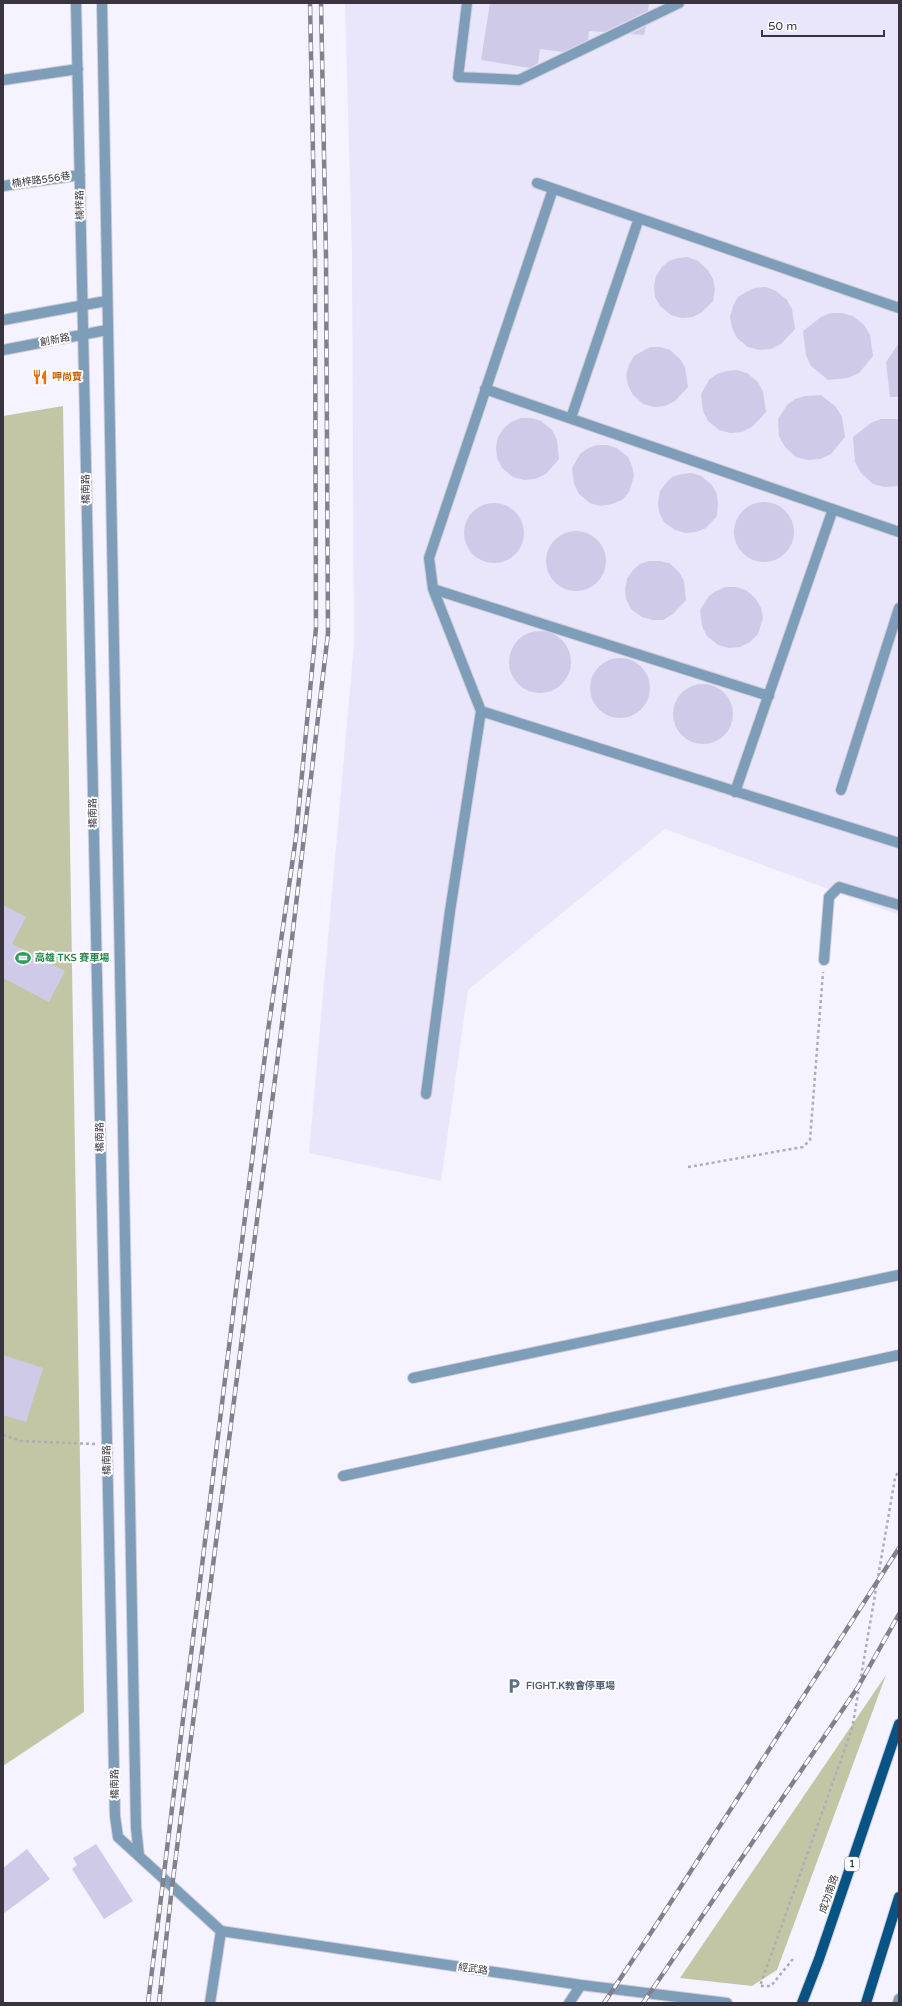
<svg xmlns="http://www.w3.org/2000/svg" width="902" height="2006" viewBox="0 0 902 2006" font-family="'Varela Round','Noto Sans TC',sans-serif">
	<rect width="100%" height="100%" fill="#f5f3ff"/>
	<path fill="#e9e5fb" d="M 345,3 L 899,3 L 899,915 L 665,829 L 468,990 L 441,1181 L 309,1153 L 354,644 L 352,253 Z"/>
	<path fill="#c2c6a4" d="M 63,406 L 84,1712 L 3,1766 L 3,416 Z
		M 886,1675 L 777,1970 L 752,1986 L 680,1978 Z"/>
	<path fill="#cfcae8" d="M 490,3 L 649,3 L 648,11 L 604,32 L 589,31 L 588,40 L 563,52 L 540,49 L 538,63 L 530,68 L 481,60 Z
		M 646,26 L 644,35 L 630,34 Z
		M 688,257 L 698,261 L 708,270 L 713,279 L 715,289 L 713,301 L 702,312 L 693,317 L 682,318 L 671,315 L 660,306 L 655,297 L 654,286 L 656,276 L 662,267 L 669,261 L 678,258 Z
		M 766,287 L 776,291 L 787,300 L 792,309 L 795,329 L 781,344 L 771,349 L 759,350 L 748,347 L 737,338 L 732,328 L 730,317 L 733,306 L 738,297 L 746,292 L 755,288 Z
		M 831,313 L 842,313 L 853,316 L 864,325 L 870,335 L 873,356 L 859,373 L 848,378 L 828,380 L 811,366 L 806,355 L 803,331 L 821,317 Z
		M 899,343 L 899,397 L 890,397 L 886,362 Z
		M 650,347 L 660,347 L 670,350 L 680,359 L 685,367 L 688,387 L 675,401 L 665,406 L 654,407 L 643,404 L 633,395 L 628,385 L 626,375 L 629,365 L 634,356 Z
		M 737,370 L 747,373 L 758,382 L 763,392 L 766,412 L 752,427 L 742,432 L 730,433 L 719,430 L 708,421 L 703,411 L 701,394 L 709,380 L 717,374 L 727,371 Z
		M 821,395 L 836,407 L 842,417 L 845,437 L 831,454 L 820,459 L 808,460 L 796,457 L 785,447 L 779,436 L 778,419 L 787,405 L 795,399 L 805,396 Z
		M 521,418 L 531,418 L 541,421 L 552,430 L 557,440 L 559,459 L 546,474 L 535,479 L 524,480 L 513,477 L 502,468 L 497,458 L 496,447 L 498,437 L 504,428 L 511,422 Z
		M 881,419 L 899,419 L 899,486 L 885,487 L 873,484 L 861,473 L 855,462 L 853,437 L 871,423 Z
		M 597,445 L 607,445 L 617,448 L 628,457 L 632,466 L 634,476 L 629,492 L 622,500 L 612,504 L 600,506 L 590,503 L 579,494 L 574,484 L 572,468 L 580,454 L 587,449 Z
		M 692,473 L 701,476 L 712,485 L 717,494 L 718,504 L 717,516 L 706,528 L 696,532 L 685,533 L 675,530 L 664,522 L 659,512 L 658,502 L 660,491 L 666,483 L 672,477 L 682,474 Z
		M734 532a30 30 0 1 1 60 0a30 30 0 1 1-60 0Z
		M464 533a30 30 0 1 1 60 0a30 30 0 1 1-60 0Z
		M546 561a30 30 0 1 1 60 0a30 30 0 1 1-60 0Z
		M 649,561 L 659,561 L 669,563 L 679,572 L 684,581 L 686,600 L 673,614 L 663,620 L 653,620 L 642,617 L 631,609 L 626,599 L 625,589 L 627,579 L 633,570 L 640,564 Z
		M 726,587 L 736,587 L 746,590 L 756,599 L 761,608 L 763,618 L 758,634 L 750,642 L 740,647 L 729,648 L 718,645 L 707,636 L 702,626 L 700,610 L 709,596 L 716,591 Z
		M509 662a31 31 0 1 1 62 0a31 31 0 1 1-62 0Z
		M590 688a30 30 0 1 1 60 0a30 30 0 1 1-60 0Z
		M673 714a30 30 0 1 1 60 0a30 30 0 1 1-60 0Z
		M 3,905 L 26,917 L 12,944 L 65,971 L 49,1002 L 3,978 Z
		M 3,1355 L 43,1368 L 26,1422 L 3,1415 Z
		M 96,1844 L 133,1901 L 104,1919 L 72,1869 L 77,1865 L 73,1858 Z
		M 27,1849 L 50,1879 L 3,1914 L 3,1868 Z"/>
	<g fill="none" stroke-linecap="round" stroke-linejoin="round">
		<defs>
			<path id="minor" d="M 76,3 L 115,1816 L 118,1837 L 221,1931
				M 102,3 L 136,1827 L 139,1856
				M 467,3 L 458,77 L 519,80 L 679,3
				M 3,80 L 78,69
				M 537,183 L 899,308
				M 3,186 L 80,175
				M 3,320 L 106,301
				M 3,350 L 107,330
				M 485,389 L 899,532
				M 571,418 L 639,218
				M 433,589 L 769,696
				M 481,711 L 899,843
				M 841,790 L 899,608
				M 735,792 L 833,509
				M 824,960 L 829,897 L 839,887 L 899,905
				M 426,1094 L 450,911 L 481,711 L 433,589 L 429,558 L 553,189
				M 413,1378 L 899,1275
				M 343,1476 L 899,1355
				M 221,1931 L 581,1985 L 727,2003
				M 210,2003 L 221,1931
				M 569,2003 L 581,1985
				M 898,2003 L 899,1999"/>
			<path id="major" d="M 802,2003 L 819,1959 L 899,1724
				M 866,2003 L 899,1897"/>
		</defs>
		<use href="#minor" stroke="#cfcdd9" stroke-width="12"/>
		<use href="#major" stroke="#cfcdd9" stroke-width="12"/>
		<path stroke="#afacb8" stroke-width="2.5" stroke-dasharray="3 3" stroke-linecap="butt" d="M 688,1167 L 803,1147 L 810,1140 L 823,972
			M 3,1435 L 21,1441 L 95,1444
			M 793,1959 L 771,1986 L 760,1986 L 852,1729 L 895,1478 L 899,1470"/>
		<use href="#minor" stroke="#7d9db9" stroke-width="10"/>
		<use href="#major" stroke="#075384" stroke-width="10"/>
		<defs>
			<path id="rail" d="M 148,2003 L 268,1031 L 296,837 L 316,628 L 315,255 L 310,3
				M 159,2003 L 172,1887 L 281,1032 L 328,633 L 326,256 L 321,3
				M 604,2003 L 658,1922 L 899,1548
				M 643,2003 L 858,1687 L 899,1614"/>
		</defs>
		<use href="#rail" stroke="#82808c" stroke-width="4.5"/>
		<use href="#rail" stroke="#fff" stroke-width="3" stroke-dasharray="9" stroke-linecap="butt"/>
	</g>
	<defs>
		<symbol id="restaurant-bare" viewBox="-9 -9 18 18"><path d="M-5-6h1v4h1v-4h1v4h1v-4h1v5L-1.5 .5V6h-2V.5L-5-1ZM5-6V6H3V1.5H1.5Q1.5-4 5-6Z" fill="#e8710a" stroke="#fff" stroke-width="2.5" paint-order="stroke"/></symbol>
		<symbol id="stadium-bare" viewBox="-9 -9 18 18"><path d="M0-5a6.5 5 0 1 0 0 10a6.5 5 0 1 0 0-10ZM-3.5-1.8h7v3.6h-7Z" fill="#2e9e5b" stroke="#fff" stroke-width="2.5" paint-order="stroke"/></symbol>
		<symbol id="parking-bare" viewBox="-9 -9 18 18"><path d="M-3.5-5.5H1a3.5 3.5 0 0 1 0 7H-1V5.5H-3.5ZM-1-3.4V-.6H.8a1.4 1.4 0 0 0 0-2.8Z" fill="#5c6f8a" stroke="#fff" stroke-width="2.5" paint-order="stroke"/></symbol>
	</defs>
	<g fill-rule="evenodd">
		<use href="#restaurant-bare" x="29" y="366" width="22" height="22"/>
		<use href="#stadium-bare" x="12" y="947" width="22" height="22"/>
		<use href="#parking-bare" x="503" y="1675" width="22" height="22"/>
	</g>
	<g text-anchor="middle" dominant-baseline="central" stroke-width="4" stroke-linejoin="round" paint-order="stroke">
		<rect fill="#fff" stroke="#74727a" stroke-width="1" x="845" y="1857" width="14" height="14" rx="3"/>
		<g font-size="9" font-weight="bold" fill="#383541">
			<text x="852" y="1864">1</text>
		</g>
		<g font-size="10" fill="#383541" stroke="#fff">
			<text transform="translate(41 180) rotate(-8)">楠梓路556巷</text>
			<text transform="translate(80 205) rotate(-91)">楠梓路</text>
			<text transform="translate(55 340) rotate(-11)">創新路</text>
			<text transform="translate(86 489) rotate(-91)">橋南路</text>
			<text transform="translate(93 813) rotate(-91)">橋南路</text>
			<text transform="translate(100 1137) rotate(-91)">橋南路</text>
			<text transform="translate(107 1460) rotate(-91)">橋南路</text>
			<text transform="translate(115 1784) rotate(-91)">橋南路</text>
			<text transform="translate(829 1894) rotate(-71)">成功南路</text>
			<text transform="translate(473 1969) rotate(8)">經武路</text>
		</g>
		<g font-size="10" font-weight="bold" fill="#c56008" stroke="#fff" text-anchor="start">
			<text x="52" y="377">呷尚寶</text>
		</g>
		<g font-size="10" font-weight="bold" fill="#27864d" stroke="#fff" text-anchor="start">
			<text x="35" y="958">高雄 TKS 賽車場</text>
		</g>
		<g font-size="10" font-weight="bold" fill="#4e5e75" stroke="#fff" text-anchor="start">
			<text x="526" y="1686">FIGHT.K教會停車場</text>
		</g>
	</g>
	<rect width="902" height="2006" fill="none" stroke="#383541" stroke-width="8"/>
	<path d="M762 30v6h122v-6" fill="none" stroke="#383541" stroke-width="2"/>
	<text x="768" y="30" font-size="12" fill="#383541" stroke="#ffffff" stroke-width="3" paint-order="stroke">50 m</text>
</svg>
